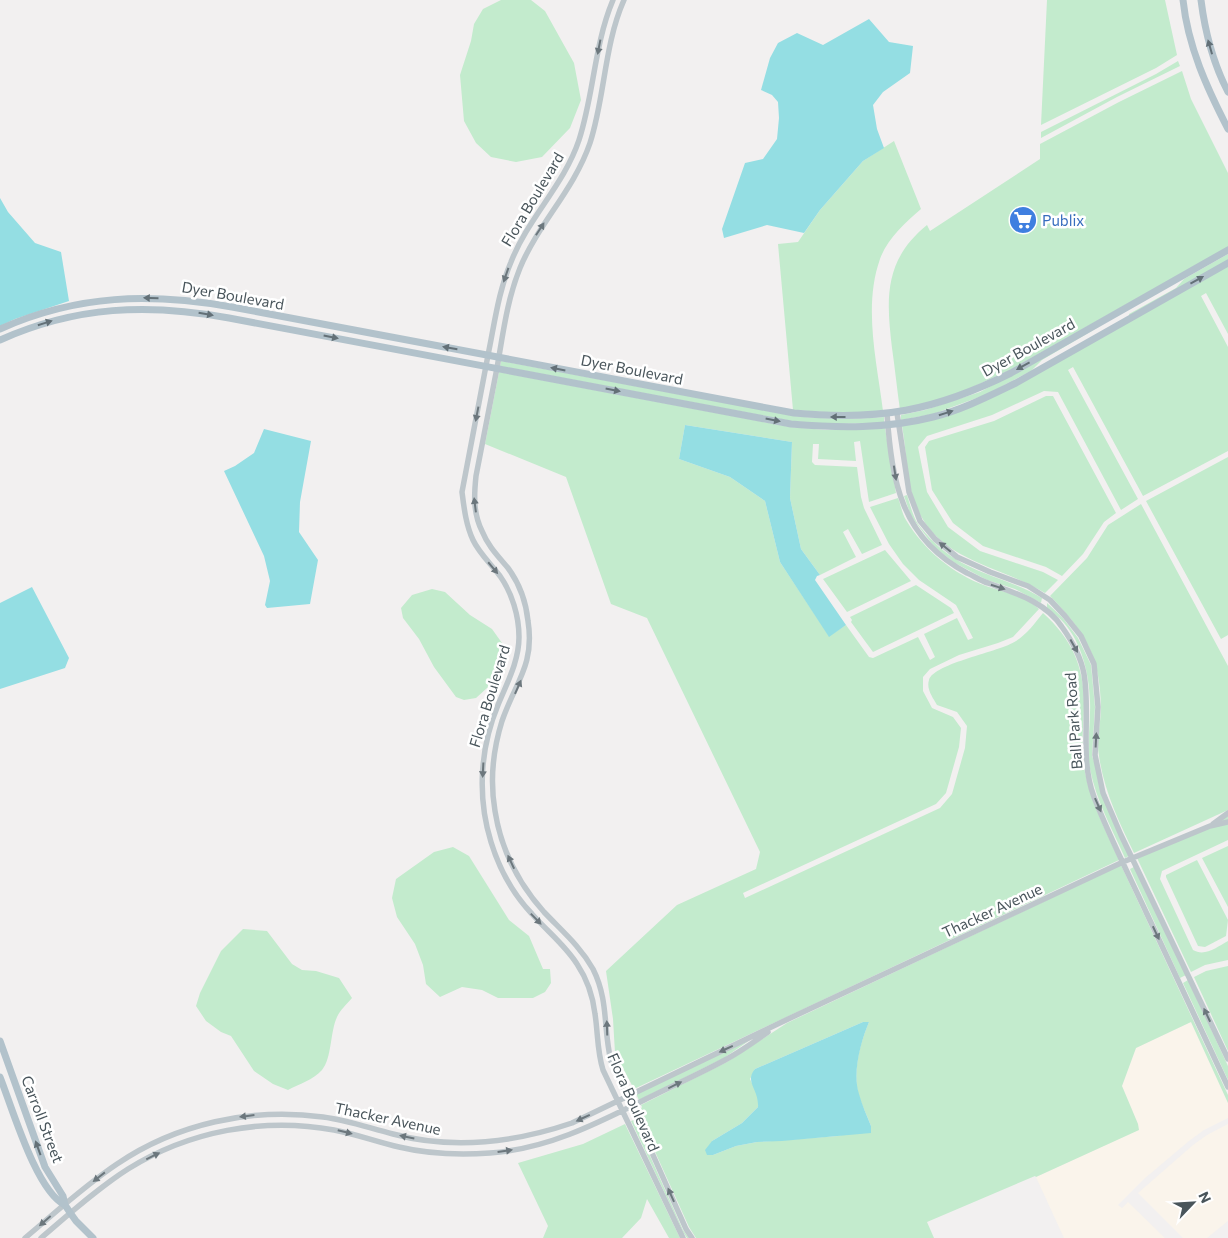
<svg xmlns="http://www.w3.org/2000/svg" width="1228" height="1238" viewBox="0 0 1228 1238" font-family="Commissioner,sans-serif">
	<rect width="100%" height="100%" fill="#f2f0f0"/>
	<path fill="#faf4eb" d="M 1191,1022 L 1228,1103 L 1228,1118 L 1204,1130 L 1189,1141 L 1144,1179 L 1118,1205 L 1122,1208 L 1128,1202 L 1165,1238 L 1064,1238 L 1036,1177 L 1138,1130 L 1138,1124 L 1122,1086 L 1136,1048 Z
		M 1228,1124 L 1228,1221 L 1207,1238 L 1183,1238 L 1138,1193 L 1193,1145 L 1207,1135 Z"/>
	<path fill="#c3ebcd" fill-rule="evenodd" d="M 501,0 L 531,0 L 545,11 L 574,63 L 581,100 L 570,128 L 542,157 L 516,162 L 491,157 L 476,143 L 464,121 L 460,75 L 471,41 L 474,24 L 483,9 Z
		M 1047,0 L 1165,0 L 1177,55 L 1156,68 L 1041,125 Z
		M 1178,61 L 1180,66 L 1117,97 L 1041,138 L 1041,132 L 1156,74 Z
		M 1182,71 L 1191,99 L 1228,173 L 1228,247 L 1010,370 L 953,396 L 900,410 C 897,389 895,369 892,348 C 886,298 884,260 927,225 L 930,231 L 1040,159 L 1040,144 L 1119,102 Z
		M 894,141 L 921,209 C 905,223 887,239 880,259 C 863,307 877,362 883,411 L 856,414 L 793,410 L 778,244 L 798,242 L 820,210 L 863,161 Z
		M 1228,254 L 1228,260 L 1129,316 L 1129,314 L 1176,288 L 1184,279 Z
		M 1228,266 L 1228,334 L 1206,293 L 1201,296 L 1228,347 L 1228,451 L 1143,496 L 1073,367 L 1068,370 L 1138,499 L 1121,510 L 1058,392 L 1044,391 L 992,415 L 927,436 L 918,447 L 927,492 L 948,527 L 980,551 L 1043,572 L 1058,580 L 1045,593 C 994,562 928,561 911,490 C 906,469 906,447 902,426 L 959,411 Z
		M 1102,325 L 1042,360 L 1031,371 L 985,395 L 933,414 L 901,420 L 901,415 L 925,410 L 980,392 Z
		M 501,361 L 794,416 C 824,419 853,420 884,417 L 884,423 L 827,424 L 792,421 L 500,366 Z
		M 499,372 L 790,427 L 826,430 L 885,428 L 896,493 L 869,502 L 860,441 L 854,442 L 856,461 L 818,459 L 819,444 L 813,444 L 812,462 L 815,465 L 857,467 L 861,497 L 864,508 L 882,545 L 862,554 L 848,529 L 843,532 L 856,557 L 820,575 L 801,549 L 790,498 L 792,442 L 685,425 L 679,459 L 730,477 L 765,501 L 780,562 L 829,636 L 846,625 L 869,657 L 873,658 L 918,637 L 930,660 L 935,657 L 924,634 L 957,618 L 968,640 L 973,638 L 956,605 L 919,580 L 903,564 L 889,544 L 870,507 L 898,498 C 901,505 902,514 906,520 C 924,550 953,574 986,586 C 1004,592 1025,596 1039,609 L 1013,637 L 998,643 L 959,655 L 930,669 L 923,677 L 923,691 L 932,708 L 953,717 L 961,728 L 959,747 L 946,793 L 936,804 L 743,893 L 745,898 L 940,808 L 952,794 L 965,748 L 967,726 L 957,712 L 937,705 C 933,698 926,689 929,680 C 934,663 1000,652 1016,641 C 1027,634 1035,623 1043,613 C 1071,638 1084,666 1084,703 C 1084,726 1080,750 1085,772 C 1091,803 1106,831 1119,860 L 634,1089 L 615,1053 L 613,1019 L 606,971 L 677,905 L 756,869 L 760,852 L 647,618 L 611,604 L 566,477 L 485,444 Z
		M 1046,396 L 1053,396 L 1116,513 L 1104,522 L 1083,554 L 1062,576 L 1046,567 L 983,546 L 953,523 L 932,490 L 925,447 L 929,441 L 994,421 Z
		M 1228,457 L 1228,635 L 1221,639 L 1146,501 Z
		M 907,495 C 910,504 913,517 918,524 C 927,536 941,550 954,558 C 980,575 1014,581 1042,598 L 1041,603 L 1015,589 L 987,580 L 955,563 L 935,548 L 911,516 L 904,496 Z
		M 1141,504 L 1228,666 L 1228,810 L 1134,853 C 1119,822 1104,791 1099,756 C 1096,740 1101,723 1101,707 C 1100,655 1085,632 1050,596 L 1087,558 L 1108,525 Z
		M 885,550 L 911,581 L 847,612 L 823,579 Z
		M 916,585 L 951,608 L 954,613 L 873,652 L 851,622 L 852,620 L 850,617 Z
		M 432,589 L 445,592 L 470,615 L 492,629 L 507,650 L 505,672 L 492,682 L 487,688 L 476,698 L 464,700 L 456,697 L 434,667 L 419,639 L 403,618 L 401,608 L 412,595 Z
		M 1047,603 L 1063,618 L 1078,638 L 1091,665 L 1095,707 L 1092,756 L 1129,856 L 1125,858 C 1112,829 1096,800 1090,769 C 1086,747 1091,724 1090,701 C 1089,673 1082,644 1064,623 C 1059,617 1052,613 1047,608 Z
		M 1228,816 L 1228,840 L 1162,871 L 1160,879 L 1193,950 C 1205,957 1217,947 1228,941 L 1228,960 L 1205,965 L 1191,972 L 1137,858 Z
		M 1228,846 L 1228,907 L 1202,858 Z
		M 453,847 L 469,856 L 509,920 L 529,936 L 543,969 L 550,969 L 551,983 L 545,992 L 533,998 L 498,998 L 482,990 L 462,987 L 440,997 L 426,984 L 423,965 L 415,944 L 397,917 L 392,898 L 396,879 L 434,852 Z
		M 1197,860 L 1228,920 L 1226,936 L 1205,947 L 1198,946 L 1166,877 L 1166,875 Z
		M 1121,865 L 1228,1095 L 1228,1103 L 1191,1022 L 1136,1048 L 1122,1086 L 1138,1124 L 1139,1130 L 1036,1177 L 1035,1176 L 927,1222 L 934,1238 L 696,1238 L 689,1227 L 638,1114 L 642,1107 L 641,1105 L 727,1062 L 787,1023 ZM 863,1022 L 869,1022 C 860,1043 853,1070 858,1093 C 861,1104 867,1115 871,1126 L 838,1136 L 757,1142 L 736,1146 L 713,1155 L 712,1141 L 742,1123 L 758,1107 L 759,1097 L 750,1079 L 755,1069 Z
		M 1134,867 L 1186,975 L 1180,978 L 1130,869 Z
		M 243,929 L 267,931 L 292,964 L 302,970 L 316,971 L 339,978 L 352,998 C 347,1004 340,1010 337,1017 C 330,1032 332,1058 322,1070 C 313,1080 299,1084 288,1090 L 273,1084 L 254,1071 L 231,1036 L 221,1032 L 206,1021 L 196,1006 L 200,993 L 221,951 Z
		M 1228,966 L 1228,1051 L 1194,977 L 1206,971 Z
		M 1188,980 L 1228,1066 L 1228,1080 L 1183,983 Z
		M 750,1040 L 724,1058 L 639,1100 L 636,1094 Z
		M 634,1120 L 683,1230 L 689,1238 L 687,1238 L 683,1232 L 631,1121 Z
		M 625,1124 L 680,1238 L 669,1238 L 647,1199 L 641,1218 L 622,1238 L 543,1238 L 548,1226 L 518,1163 L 583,1144 Z"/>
	<path fill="#94dee3" d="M 869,19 L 889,42 L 913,46 L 910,73 L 883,92 L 873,105 L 877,129 L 884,148 L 863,161 L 820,210 L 804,233 L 767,225 L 724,238 L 722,229 L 745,163 L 763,159 L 777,139 L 779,118 L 778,102 L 772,95 L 761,90 L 770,58 L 778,43 L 797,33 L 823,45 Z
		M 0,198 L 8,212 L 35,243 L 61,252 L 69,301 L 15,319 L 0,326 Z
		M 685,425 L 792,442 L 790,498 L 801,549 L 820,575 L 817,576 L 815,580 L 846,625 L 829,637 L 780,562 L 765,501 L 730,477 L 679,459 Z
		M 264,429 L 311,441 L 300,502 L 299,532 L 318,560 L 310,604 L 267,608 L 265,605 L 270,581 L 264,556 L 224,471 L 235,466 L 254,453 Z
		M 32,587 L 69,658 L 65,668 L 0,689 L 0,603 Z
		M 863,1022 L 869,1022 C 861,1041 852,1073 859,1094 C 862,1105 867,1116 871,1126 L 871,1133 L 782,1141 L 757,1142 L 736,1146 L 713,1155 L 707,1155 L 705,1150 L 712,1141 L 742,1123 L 758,1107 C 759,1089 744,1082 755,1069 Z"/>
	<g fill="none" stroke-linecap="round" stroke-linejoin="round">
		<path stroke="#bdc6cb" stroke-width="5.5" d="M 613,0 C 594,45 594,94 579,140 C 564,185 528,218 511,262 C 499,290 495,320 489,350 C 480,397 471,444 462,492 C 464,508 466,525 473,540 C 479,553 491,564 500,576 C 512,593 519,616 519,637 C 519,661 507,683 498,705 C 480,748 477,797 491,842 C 499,868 513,894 532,914 C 547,931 565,945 577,964 C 587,979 593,997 595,1014 C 598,1033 597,1051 603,1070 L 683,1238
			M 624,0 C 604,45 605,97 590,143 C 574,190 538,224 520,268 C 507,300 503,334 497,368 C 490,404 483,440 476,476 C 474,495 473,513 482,531 C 488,546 498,556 508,568 C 519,583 526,602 528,621 C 535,665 515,683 502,721 C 493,750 490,782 495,811 C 501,849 518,883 544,912 C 562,931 580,946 593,969 C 609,1001 603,1029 611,1061 L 686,1229 L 692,1238
			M 897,413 L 909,492 L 920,521 L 935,539 L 957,557 L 990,572 L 1028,586 L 1050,600 L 1065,616 L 1081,636 L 1094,664 L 1098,707 L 1095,755 L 1103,793 L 1121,835 L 1228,1059
			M 887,414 C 892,482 901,538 967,573 C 974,576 981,581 988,583 C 1015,593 1046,602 1062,627 C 1072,641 1081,657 1084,674 C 1091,715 1079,757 1094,797 C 1109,836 1129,875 1147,914 C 1174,971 1201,1029 1228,1087
			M 1213,824 L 1228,813
			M 25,1238 C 55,1213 84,1186 117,1164 C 176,1124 251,1107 323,1117 C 347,1120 369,1128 393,1134 C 453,1150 513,1143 572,1123 L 786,1020 L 1123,862 L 1210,826 L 1228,822
			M 41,1238 C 68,1215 98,1188 128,1169 C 189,1131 263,1117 334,1130 C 356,1134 377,1142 399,1147 C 428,1154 460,1155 490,1153 C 547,1149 596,1124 646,1099 C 672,1086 699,1074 725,1060 C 740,1052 754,1042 768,1032"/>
		<path stroke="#b2c2cb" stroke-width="7" d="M 1183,0 C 1188,47 1207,88 1228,129
			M 1201,0 C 1205,32 1213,63 1228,92
			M 0,329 C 78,294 150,293 232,307 L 794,413 C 879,421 935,411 1011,373 L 1228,250
			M 0,340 C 76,306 148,303 229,318 L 791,424 C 839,428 886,429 933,417 C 962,410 989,396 1016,383 L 1228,263
			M 0,1041 L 45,1167 L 63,1196 L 65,1205 L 71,1214 L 76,1221 L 93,1238
			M 0,1077 C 12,1107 36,1191 65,1205"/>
	</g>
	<defs><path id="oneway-solid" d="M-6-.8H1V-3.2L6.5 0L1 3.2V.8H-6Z" transform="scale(1.25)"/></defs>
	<g fill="#6c777d">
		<use href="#oneway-solid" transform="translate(599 47) rotate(101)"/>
		<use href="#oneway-solid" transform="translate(540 229) rotate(-57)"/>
		<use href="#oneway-solid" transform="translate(506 275) rotate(109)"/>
		<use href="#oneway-solid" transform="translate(477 414) rotate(101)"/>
		<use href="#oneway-solid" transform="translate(895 473) rotate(81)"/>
		<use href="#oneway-solid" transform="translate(475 505) rotate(-97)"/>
		<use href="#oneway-solid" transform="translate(945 547) rotate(-141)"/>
		<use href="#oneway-solid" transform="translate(493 568) rotate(50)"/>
		<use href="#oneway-solid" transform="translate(998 587) rotate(18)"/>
		<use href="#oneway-solid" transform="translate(1074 646) rotate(61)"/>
		<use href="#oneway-solid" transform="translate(518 687) rotate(-66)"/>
		<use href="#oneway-solid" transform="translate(1096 740) rotate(-87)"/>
		<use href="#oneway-solid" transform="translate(483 770) rotate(93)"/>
		<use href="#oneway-solid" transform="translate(1098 805) rotate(66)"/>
		<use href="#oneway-solid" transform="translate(511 862) rotate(-115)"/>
		<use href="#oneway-solid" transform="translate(536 919) rotate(46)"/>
		<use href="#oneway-solid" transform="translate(1156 933) rotate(65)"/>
		<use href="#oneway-solid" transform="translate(1207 1015) rotate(-115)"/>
		<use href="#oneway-solid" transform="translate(607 1028) rotate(-92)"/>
		<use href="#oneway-solid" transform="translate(726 1049) rotate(155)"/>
		<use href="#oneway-solid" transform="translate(675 1085) rotate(-26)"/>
		<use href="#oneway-solid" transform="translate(247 1116) rotate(173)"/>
		<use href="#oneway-solid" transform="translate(583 1118) rotate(155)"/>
		<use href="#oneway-solid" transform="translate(345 1132) rotate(14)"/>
		<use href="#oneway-solid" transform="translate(407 1137) rotate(-168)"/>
		<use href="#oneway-solid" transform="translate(505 1151) rotate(-8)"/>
		<use href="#oneway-solid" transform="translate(153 1156) rotate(-26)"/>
		<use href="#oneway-solid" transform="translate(99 1177) rotate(142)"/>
		<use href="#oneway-solid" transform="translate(671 1195) rotate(-114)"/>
		<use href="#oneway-solid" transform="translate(45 1221) rotate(139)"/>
	</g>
	<g fill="#637077">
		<use href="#oneway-solid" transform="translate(1210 47) rotate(-106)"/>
		<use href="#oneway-solid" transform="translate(1197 280) rotate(-29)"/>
		<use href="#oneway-solid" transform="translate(151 298) rotate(-178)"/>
		<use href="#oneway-solid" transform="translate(206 314) rotate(10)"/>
		<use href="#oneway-solid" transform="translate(45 323) rotate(-17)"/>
		<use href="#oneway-solid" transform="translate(331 337) rotate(11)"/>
		<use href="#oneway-solid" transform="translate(450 348) rotate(-170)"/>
		<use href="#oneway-solid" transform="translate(1023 366) rotate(151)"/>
		<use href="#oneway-solid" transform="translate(558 369) rotate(-169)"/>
		<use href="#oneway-solid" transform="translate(613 390) rotate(11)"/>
		<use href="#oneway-solid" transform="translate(946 413) rotate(-18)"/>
		<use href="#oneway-solid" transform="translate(838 417) rotate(-180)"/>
		<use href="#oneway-solid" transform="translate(773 420) rotate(11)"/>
		<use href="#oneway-solid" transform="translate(38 1148) rotate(-110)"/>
	</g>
	<defs>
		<symbol id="supermarket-disc" viewBox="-11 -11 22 22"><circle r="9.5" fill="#3f7fe0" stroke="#fff"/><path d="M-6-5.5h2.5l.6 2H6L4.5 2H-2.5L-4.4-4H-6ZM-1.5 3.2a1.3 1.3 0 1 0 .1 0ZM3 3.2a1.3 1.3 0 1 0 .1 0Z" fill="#fff"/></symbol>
	</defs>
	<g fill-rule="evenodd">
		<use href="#supermarket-disc" x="1007" y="204" width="32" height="32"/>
	</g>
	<g text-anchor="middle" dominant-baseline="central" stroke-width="5" stroke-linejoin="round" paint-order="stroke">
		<g font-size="15" fill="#49555b" stroke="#fff">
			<text transform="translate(532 199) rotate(-59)">Flora Boulevard</text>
			<text transform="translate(233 295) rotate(10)">Dyer Boulevard</text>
			<text transform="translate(1028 347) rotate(-29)">Dyer Boulevard</text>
			<text transform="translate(632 369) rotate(11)">Dyer Boulevard</text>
			<text transform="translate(489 696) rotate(-73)">Flora Boulevard</text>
			<text transform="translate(1073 721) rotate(-94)">Ball Park Road</text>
			<text transform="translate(992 910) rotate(-25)">Thacker Avenue</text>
			<text transform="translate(634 1102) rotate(66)">Flora Boulevard</text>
			<text transform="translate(388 1118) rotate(12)">Thacker Avenue</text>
			<text transform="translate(43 1119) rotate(69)">Carroll Street</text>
		</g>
		<g font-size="15" fill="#366cbe" stroke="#fff" text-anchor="start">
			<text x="1042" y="220">Publix</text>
		</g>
	</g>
	<g transform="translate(1193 1203) rotate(65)" stroke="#ffffff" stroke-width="4" paint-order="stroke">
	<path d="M0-4L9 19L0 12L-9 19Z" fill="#49555b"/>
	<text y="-8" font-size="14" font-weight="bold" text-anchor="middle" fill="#49555b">N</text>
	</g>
</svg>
